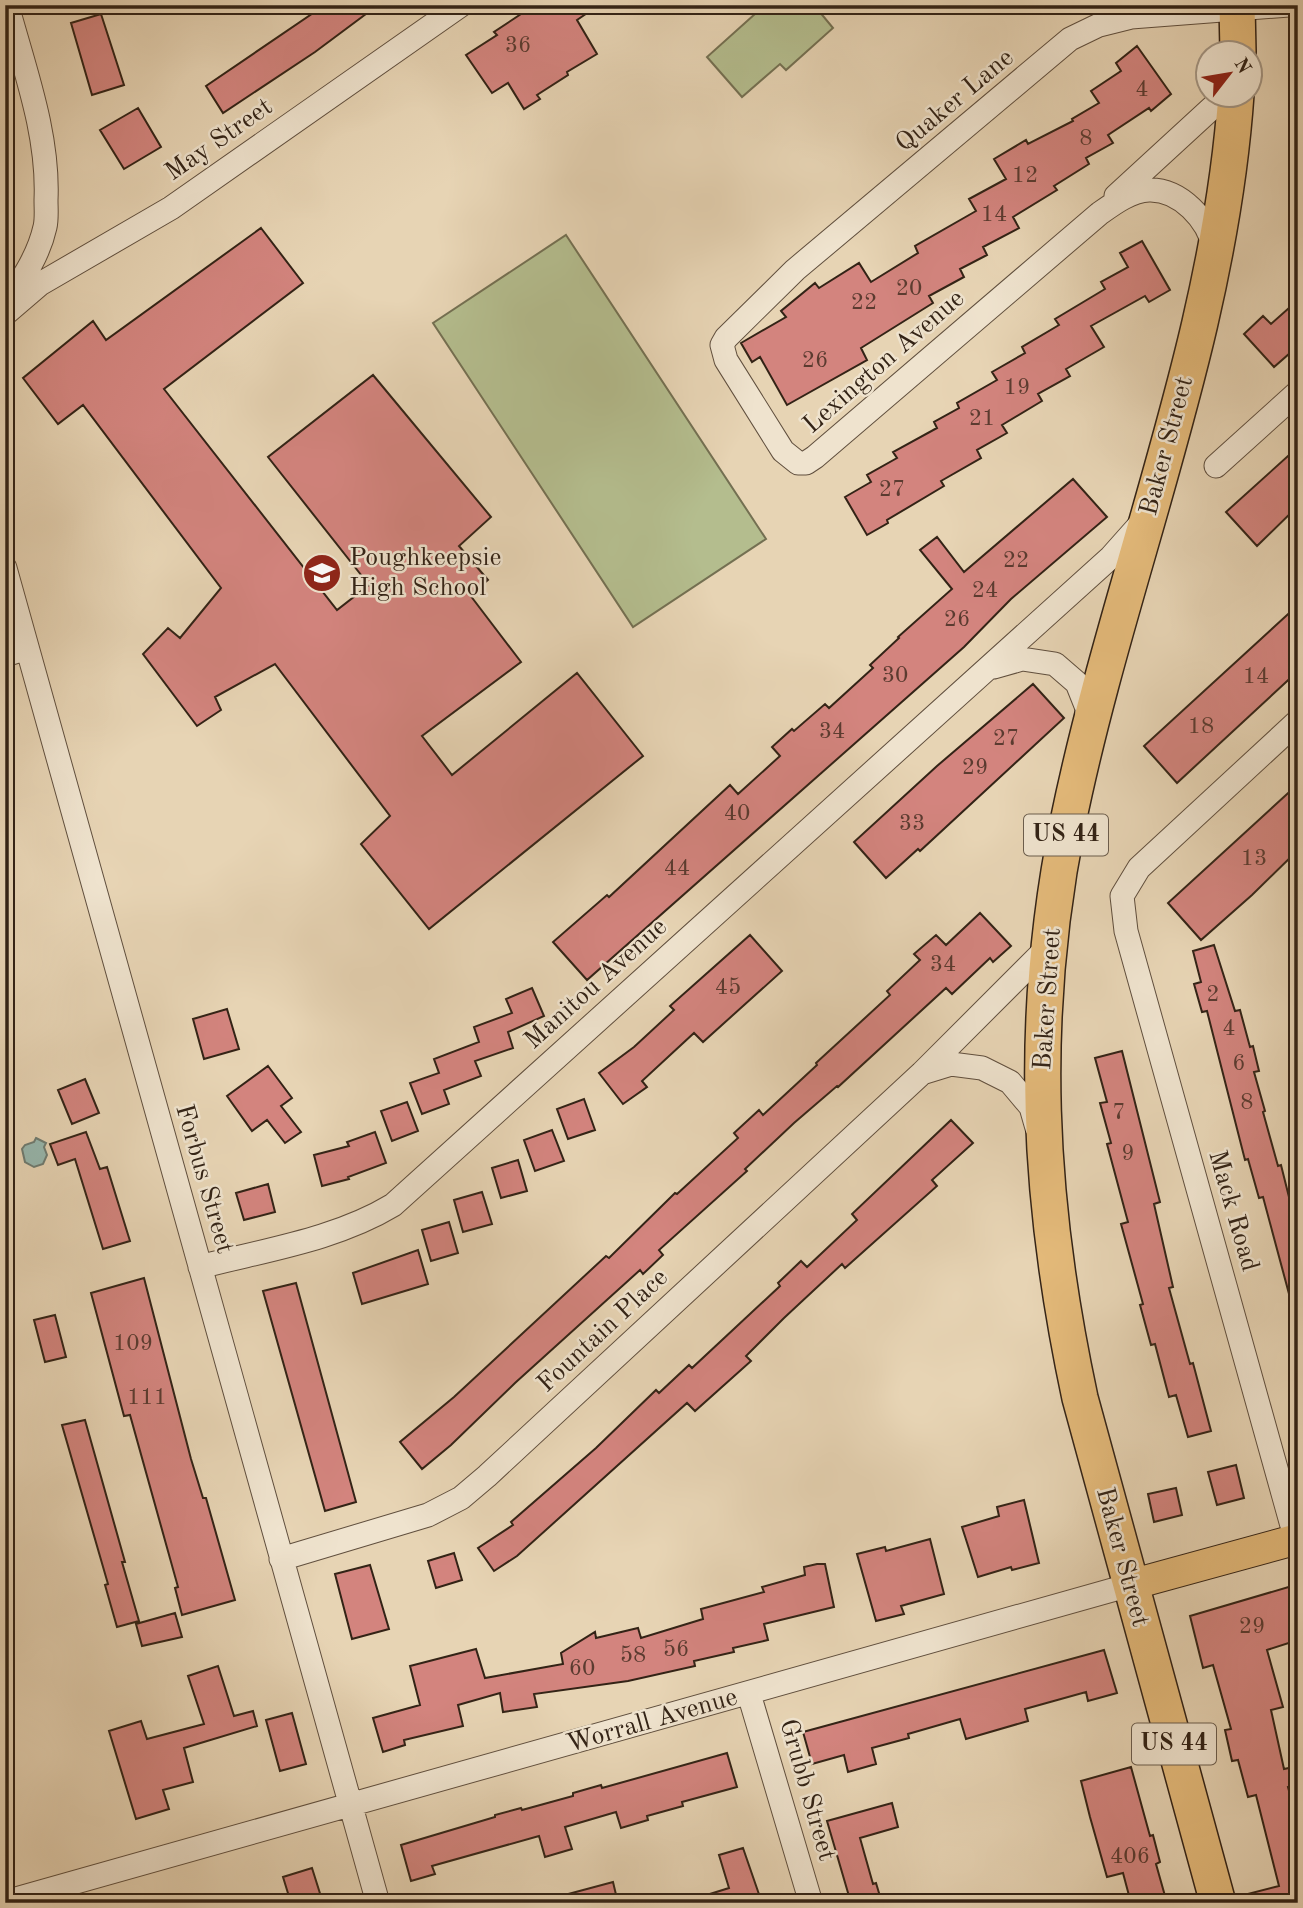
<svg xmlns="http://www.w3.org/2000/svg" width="1303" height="1908" viewBox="0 0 1303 1908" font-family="'Old Standard TT',serif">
	<rect width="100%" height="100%" fill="#e7d4b4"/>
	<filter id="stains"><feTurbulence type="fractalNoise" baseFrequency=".00286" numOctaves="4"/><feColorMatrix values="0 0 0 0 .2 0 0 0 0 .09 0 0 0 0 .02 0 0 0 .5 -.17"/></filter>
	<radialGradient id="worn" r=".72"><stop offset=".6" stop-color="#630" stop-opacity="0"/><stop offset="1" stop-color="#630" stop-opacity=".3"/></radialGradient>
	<path fill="#b4bd8e" stroke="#747052" stroke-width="2" d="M 765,5 L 814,5 L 833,28 L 786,70 L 780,64 L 742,97 L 707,57 Z
		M 566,235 L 766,539 L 633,627 L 433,323 Z"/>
	<path fill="#97b8af" stroke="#6f7c72" stroke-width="2" d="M 36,1138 L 46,1143 L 44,1147 L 47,1155 L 43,1164 L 34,1167 L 25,1162 L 22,1149 L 25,1145 L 34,1142 Z"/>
	<path fill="#d3847e" stroke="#332316" stroke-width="2" d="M 325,5 L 378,5 L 315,52 L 223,113 L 206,86 Z
		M 519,5 L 599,5 L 577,20 L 597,54 L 567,72 L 568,75 L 537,95 L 540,99 L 524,109 L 508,83 L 492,93 L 466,55 L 497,35 L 494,32 L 524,12 Z
		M 101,14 L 124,85 L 92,95 L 71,23 Z
		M 1137,46 L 1171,94 L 1151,111 L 1149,108 L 1108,135 L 1113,143 L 1086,158 L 1089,164 L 1054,186 L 1057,190 L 1013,217 L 1019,228 L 983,247 L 987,255 L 960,269 L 964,277 L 929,296 L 933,303 L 861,348 L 867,360 L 787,405 L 760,357 L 752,362 L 741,343 L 786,317 L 781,311 L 815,283 L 819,288 L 859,263 L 871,282 L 918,253 L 915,246 L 976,211 L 969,199 L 1006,179 L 994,159 L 1026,140 L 1028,144 L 1073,121 L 1072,119 L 1099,103 L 1091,91 L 1121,71 L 1116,63 Z
		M 138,108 L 161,147 L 124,169 L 100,130 Z
		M 261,228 L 303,283 L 164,389 L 337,610 L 369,585 L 268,457 L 373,375 L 491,517 L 459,546 L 488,580 L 470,595 L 521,662 L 422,736 L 452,775 L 577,673 L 643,756 L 429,929 L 361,844 L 390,816 L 275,664 L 215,697 L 221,710 L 197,726 L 143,654 L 168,628 L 180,638 L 221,588 L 83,405 L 58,424 L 23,378 L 93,321 L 106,340 Z
		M 1142,241 L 1170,290 L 1149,302 L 1145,296 L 1091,326 L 1104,347 L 1066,369 L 1070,376 L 1038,394 L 1042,401 L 1002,425 L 1007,433 L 977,450 L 981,458 L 941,481 L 944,486 L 887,520 L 888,523 L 867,535 L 845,497 L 871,482 L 867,475 L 897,458 L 893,452 L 937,428 L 934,422 L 959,408 L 957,403 L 997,380 L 992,372 L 1025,353 L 1022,347 L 1059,325 L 1055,319 L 1105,289 L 1101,282 L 1128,267 L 1120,253 Z
		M 1298,300 L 1298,346 L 1274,367 L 1244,334 L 1263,316 L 1271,324 Z
		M 1298,447 L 1298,506 L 1257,546 L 1226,512 Z
		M 1073,479 L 1107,517 L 1011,599 L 964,647 L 587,980 L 553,942 L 607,895 L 609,897 L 730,785 L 738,794 L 780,756 L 772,747 L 792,729 L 794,731 L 825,704 L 829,708 L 873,668 L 870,665 L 899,638 L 898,637 L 952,589 L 920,550 L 937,537 L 964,572 Z
		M 1298,605 L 1298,671 L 1177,783 L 1144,746 Z
		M 1033,684 L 1064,718 L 920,851 L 918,849 L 886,878 L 854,842 L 937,766 Z
		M 1298,784 L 1298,850 L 1252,895 L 1201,940 L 1168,903 Z
		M 980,913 L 1011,946 L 993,962 L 990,958 L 952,994 L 946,988 L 838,1087 L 837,1086 L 794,1123 L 745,1169 L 747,1171 L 659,1250 L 663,1255 L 643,1274 L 640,1270 L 515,1383 L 451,1445 L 422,1469 L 400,1442 L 454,1397 L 606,1256 L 609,1258 L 675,1193 L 677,1194 L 738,1138 L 734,1133 L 759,1110 L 763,1115 L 817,1065 L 816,1063 L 890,995 L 887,991 L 920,960 L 914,954 L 936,935 L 946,945 Z
		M 750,935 L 782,971 L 703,1042 L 694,1033 L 642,1081 L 647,1087 L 623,1104 L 599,1073 L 634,1047 L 674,1010 L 670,1006 Z
		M 1214,945 L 1235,1011 L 1240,1010 L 1250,1047 L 1253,1046 L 1259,1071 L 1254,1072 L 1265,1111 L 1263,1112 L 1278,1166 L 1281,1165 L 1295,1221 L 1298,1221 L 1298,1304 L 1292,1305 L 1263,1197 L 1259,1198 L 1248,1159 L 1245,1160 L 1207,1011 L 1202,1012 L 1194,984 L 1201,982 L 1193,951 Z
		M 532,988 L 544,1016 L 508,1032 L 513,1048 L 475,1061 L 481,1076 L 444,1090 L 449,1104 L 422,1114 L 410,1083 L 439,1073 L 434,1059 L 479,1042 L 474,1027 L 512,1013 L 506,999 Z
		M 227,1009 L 239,1049 L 204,1059 L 193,1019 Z
		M 1122,1051 L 1160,1202 L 1154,1204 L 1173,1287 L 1169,1288 L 1190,1364 L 1193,1363 L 1211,1431 L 1188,1437 L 1176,1395 L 1169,1397 L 1155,1344 L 1151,1345 L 1140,1305 L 1143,1304 L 1121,1224 L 1128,1222 L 1107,1144 L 1111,1143 L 1100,1103 L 1107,1102 L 1095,1058 Z
		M 268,1066 L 292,1098 L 281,1106 L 301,1132 L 285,1143 L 267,1120 L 252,1131 L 227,1096 Z
		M 85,1079 L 99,1113 L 72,1124 L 58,1090 Z
		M 584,1099 L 595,1130 L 568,1139 L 557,1109 Z
		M 407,1102 L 418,1131 L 392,1141 L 381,1111 Z
		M 951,1120 L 973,1143 L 932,1180 L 937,1186 L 845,1268 L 842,1264 L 784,1318 L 746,1356 L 751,1361 L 695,1411 L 687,1403 L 517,1556 L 494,1571 L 478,1548 L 513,1525 L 511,1522 L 596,1448 L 656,1390 L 659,1393 L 689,1365 L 692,1368 L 780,1286 L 778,1283 L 801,1261 L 807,1267 L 857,1220 L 852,1214 Z
		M 552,1130 L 564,1161 L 535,1171 L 524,1140 Z
		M 86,1132 L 100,1169 L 107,1167 L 130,1241 L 103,1249 L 75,1159 L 58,1165 L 50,1144 Z
		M 375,1132 L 386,1163 L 348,1177 L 349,1179 L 322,1186 L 314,1155 L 349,1146 L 347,1142 Z
		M 518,1160 L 527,1191 L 501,1198 L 492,1168 Z
		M 268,1184 L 275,1212 L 244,1220 L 236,1193 Z
		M 482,1192 L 492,1224 L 463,1232 L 454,1200 Z
		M 449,1222 L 458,1253 L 431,1261 L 422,1230 Z
		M 418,1250 L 428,1284 L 362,1304 L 353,1273 Z
		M 144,1278 L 191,1459 L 203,1498 L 206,1498 L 235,1600 L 182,1615 L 175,1588 L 178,1587 L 130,1415 L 124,1416 L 91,1293 Z
		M 296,1283 L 356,1502 L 325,1511 L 263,1291 Z
		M 55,1315 L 66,1357 L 45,1362 L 34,1320 Z
		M 85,1420 L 125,1562 L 122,1562 L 139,1621 L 117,1627 L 105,1585 L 108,1584 L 62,1425 Z
		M 1236,1465 L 1244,1498 L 1217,1505 L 1208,1472 Z
		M 1176,1488 L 1182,1515 L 1154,1522 L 1148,1494 Z
		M 1024,1500 L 1039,1563 L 1012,1570 L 1011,1567 L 978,1577 L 962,1527 L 999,1516 L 997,1507 Z
		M 930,1539 L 944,1594 L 901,1606 L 904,1614 L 876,1621 L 857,1554 L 885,1547 L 886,1551 Z
		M 454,1553 L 462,1580 L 436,1588 L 428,1561 Z
		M 817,1564 L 825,1564 L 834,1607 L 764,1624 L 768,1640 L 733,1648 L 734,1652 L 694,1661 L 695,1666 L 628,1681 L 534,1694 L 537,1707 L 503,1712 L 500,1693 L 458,1705 L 463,1726 L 404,1740 L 405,1745 L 383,1752 L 373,1718 L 420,1705 L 410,1666 L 476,1649 L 485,1678 L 563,1664 L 561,1653 L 595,1632 L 596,1638 L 638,1628 L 641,1638 L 703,1619 L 701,1609 L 764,1592 L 762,1587 L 805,1575 L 804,1567 Z
		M 370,1565 L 389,1629 L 352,1639 L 335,1574 Z
		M 1292,1586 L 1298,1605 L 1298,1640 L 1267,1650 L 1283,1707 L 1271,1710 L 1284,1769 L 1298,1766 L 1298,1785 L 1288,1787 L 1298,1825 L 1298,1903 L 1241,1903 L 1240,1896 L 1279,1886 L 1256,1795 L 1248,1797 L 1238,1760 L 1232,1761 L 1225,1730 L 1231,1729 L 1213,1665 L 1203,1668 L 1190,1616 Z
		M 175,1613 L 182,1637 L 142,1646 L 136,1624 Z
		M 1104,1650 L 1117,1693 L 1088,1701 L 1086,1692 L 1025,1709 L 1028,1721 L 966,1739 L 960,1719 L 908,1734 L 909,1738 L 872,1748 L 876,1764 L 848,1772 L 844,1755 L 812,1764 L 803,1732 Z
		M 218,1666 L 234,1716 L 253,1711 L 257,1726 L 184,1748 L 193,1782 L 163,1790 L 169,1809 L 136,1819 L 109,1731 L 141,1721 L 147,1739 L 204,1724 L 188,1676 Z
		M 292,1713 L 306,1764 L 280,1771 L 266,1720 Z
		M 727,1753 L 737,1787 L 682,1802 L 683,1806 L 647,1816 L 648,1820 L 621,1828 L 616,1812 L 565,1827 L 572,1849 L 545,1857 L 539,1836 L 432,1866 L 435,1874 L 411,1881 L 401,1845 L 495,1817 L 495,1815 L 521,1808 L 522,1810 L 573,1796 L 573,1793 L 601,1785 L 602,1788 Z
		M 1131,1767 L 1150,1836 L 1153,1835 L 1160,1862 L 1156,1864 L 1167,1903 L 1131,1903 L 1123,1873 L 1107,1877 L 1090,1817 L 1081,1781 Z
		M 892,1803 L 898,1827 L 860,1838 L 873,1884 L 876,1883 L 882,1903 L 851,1903 L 827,1821 Z
		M 743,1848 L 762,1903 L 698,1903 L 697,1898 L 729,1888 L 719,1855 Z
		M 312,1868 L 323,1903 L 291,1903 L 283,1877 Z
		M 613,1882 L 618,1903 L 558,1903 L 557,1897 Z"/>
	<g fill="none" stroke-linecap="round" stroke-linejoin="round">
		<defs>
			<path id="minor" d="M 7,5 C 24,68 49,134 46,200 C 46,209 47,219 45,227 C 39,254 24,277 9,299
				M 1116,196 L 1227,94
				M 1214,249 C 1209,220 1180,189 1149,190 C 1130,191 1113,204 1099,214 L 815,457 L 806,463 L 798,463 L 783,451 L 726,360 L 722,345 L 726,338 L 795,270 L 1070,39 L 1099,25 L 1131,17 L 1289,5
				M 5,314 L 40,284 L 171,208 L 461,5
				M 1216,466 L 1298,392
				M 5,568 L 378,1903
				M 5,655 L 27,648
				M 994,667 L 1022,659 L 1055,664 L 1077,683 L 1087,708 L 1087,723
				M 925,1072 L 951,1064 L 982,1068 L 1010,1082 L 1031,1107 L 1037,1128
				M 200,1267 C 264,1250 335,1240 393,1205 L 1111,557 L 1143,521
				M 1296,1540 L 1126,931 L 1122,896 L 1139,868 L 1298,721
				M 281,1559 L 428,1515 L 461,1498 L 487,1476 L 922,1073 L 1049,946
				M 749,1694 L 811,1903
				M 5,1902 L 1130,1585"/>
			<path id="major" d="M 1130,1585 L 1298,1539"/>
			<path id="highway" d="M 1237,5 L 1238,52
				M 1218,1903 L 1080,1398 C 1038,1202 1028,1020 1068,822 C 1118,578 1219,344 1236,94"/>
		</defs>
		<use href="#minor" stroke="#604f3e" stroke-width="25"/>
		<use href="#major" stroke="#332316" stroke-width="32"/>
		<use href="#highway" stroke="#332316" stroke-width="38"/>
		<use href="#minor" stroke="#efe3ce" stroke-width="23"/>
		<use href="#major" stroke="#e4ba7a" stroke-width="30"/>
		<use href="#highway" stroke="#e4ba7a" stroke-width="35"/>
	</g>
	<defs>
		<symbol id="school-disc" viewBox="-11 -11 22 22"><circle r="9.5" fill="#8f2418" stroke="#efe3ce"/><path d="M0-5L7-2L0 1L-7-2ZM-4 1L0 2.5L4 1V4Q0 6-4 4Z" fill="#fff"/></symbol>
	</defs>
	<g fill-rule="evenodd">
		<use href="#school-disc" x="300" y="551" width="44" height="44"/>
	</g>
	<g text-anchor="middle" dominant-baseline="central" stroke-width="5" stroke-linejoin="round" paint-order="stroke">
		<g font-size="23" fill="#5b3b30">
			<text x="518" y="45">36</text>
			<text x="1142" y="89">4</text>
			<text x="1086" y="138">8</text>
			<text x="1025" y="175">12</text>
			<text x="994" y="214">14</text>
			<text x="909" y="288">20</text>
			<text x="864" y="302">22</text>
			<text x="815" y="360">26</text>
			<text x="1017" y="387">19</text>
			<text x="982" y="418">21</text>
			<text x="892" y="489">27</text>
			<text x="1016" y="560">22</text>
			<text x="985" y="590">24</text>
			<text x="957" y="619">26</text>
			<text x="895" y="675">30</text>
			<text x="1256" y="676">14</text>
			<text x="1201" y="726">18</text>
			<text x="832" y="731">34</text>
			<text x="1006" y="738">27</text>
			<text x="975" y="767">29</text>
			<text x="737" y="813">40</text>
			<text x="912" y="823">33</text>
			<text x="1254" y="858">13</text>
			<text x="677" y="868">44</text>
			<text x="943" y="964">34</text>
			<text x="728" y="987">45</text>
			<text x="1213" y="994">2</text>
			<text x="1229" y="1028">4</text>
			<text x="1239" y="1063">6</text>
			<text x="1247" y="1102">8</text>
			<text x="1119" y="1112">7</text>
			<text x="1128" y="1153">9</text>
			<text x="133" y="1343">109</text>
			<text x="147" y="1397">111</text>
			<text x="1252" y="1626">29</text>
			<text x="676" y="1649">56</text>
			<text x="633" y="1655">58</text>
			<text x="582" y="1668">60</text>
			<text x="1130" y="1856">406</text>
		</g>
		<g fill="#efe3ce" stroke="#6b5d4d" stroke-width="2">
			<rect x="1024" y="814.5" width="84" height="41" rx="5"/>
			<rect x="1132" y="1723.5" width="84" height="41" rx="5"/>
		</g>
		<g font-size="24" font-weight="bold" fill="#332316">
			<text x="1066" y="835">US 44</text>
			<text x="1174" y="1744">US 44</text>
		</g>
		<g font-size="26" fill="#332316" stroke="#efe3ce">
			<text transform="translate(955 101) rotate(-40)">Quaker Lane</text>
			<text transform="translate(219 140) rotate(-35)">May Street</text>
			<text transform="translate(884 362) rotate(-41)">Lexington Avenue</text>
			<text transform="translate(1167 446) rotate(-75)">Baker Street</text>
			<text transform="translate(596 984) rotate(-42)">Manitou Avenue</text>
			<text transform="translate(1048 999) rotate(-86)">Baker Street</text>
			<text transform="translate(204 1179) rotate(74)">Forbus Street</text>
			<text transform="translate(1233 1211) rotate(74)">Mack Road</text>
			<text transform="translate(603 1331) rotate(-43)">Fountain Place</text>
			<text transform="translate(1122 1557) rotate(75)">Baker Street</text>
			<text transform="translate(652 1721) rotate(-16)">Worrall Avenue</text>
			<text transform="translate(807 1790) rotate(74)">Grubb Street</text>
		</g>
		<g font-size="26" fill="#332316" stroke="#efe3ce" text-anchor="start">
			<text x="349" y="558">Poughkeepsie<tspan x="349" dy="30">High School</tspan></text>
		</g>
	</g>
	<rect width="1303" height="1908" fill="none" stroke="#e7d4b4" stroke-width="28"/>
	<rect x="7" y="7" width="1289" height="1894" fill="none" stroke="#332316" stroke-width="3.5"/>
	<rect x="14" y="14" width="1275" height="1880" fill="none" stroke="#332316" stroke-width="2"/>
	<g transform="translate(1229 74) rotate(59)"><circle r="33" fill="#efe3ce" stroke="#a49684" stroke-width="2"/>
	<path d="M0-5L12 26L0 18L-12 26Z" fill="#8f2418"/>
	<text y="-10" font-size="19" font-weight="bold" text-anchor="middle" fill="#332316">N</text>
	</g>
	<rect width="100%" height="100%" filter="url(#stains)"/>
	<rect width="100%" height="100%" fill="url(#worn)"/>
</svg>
